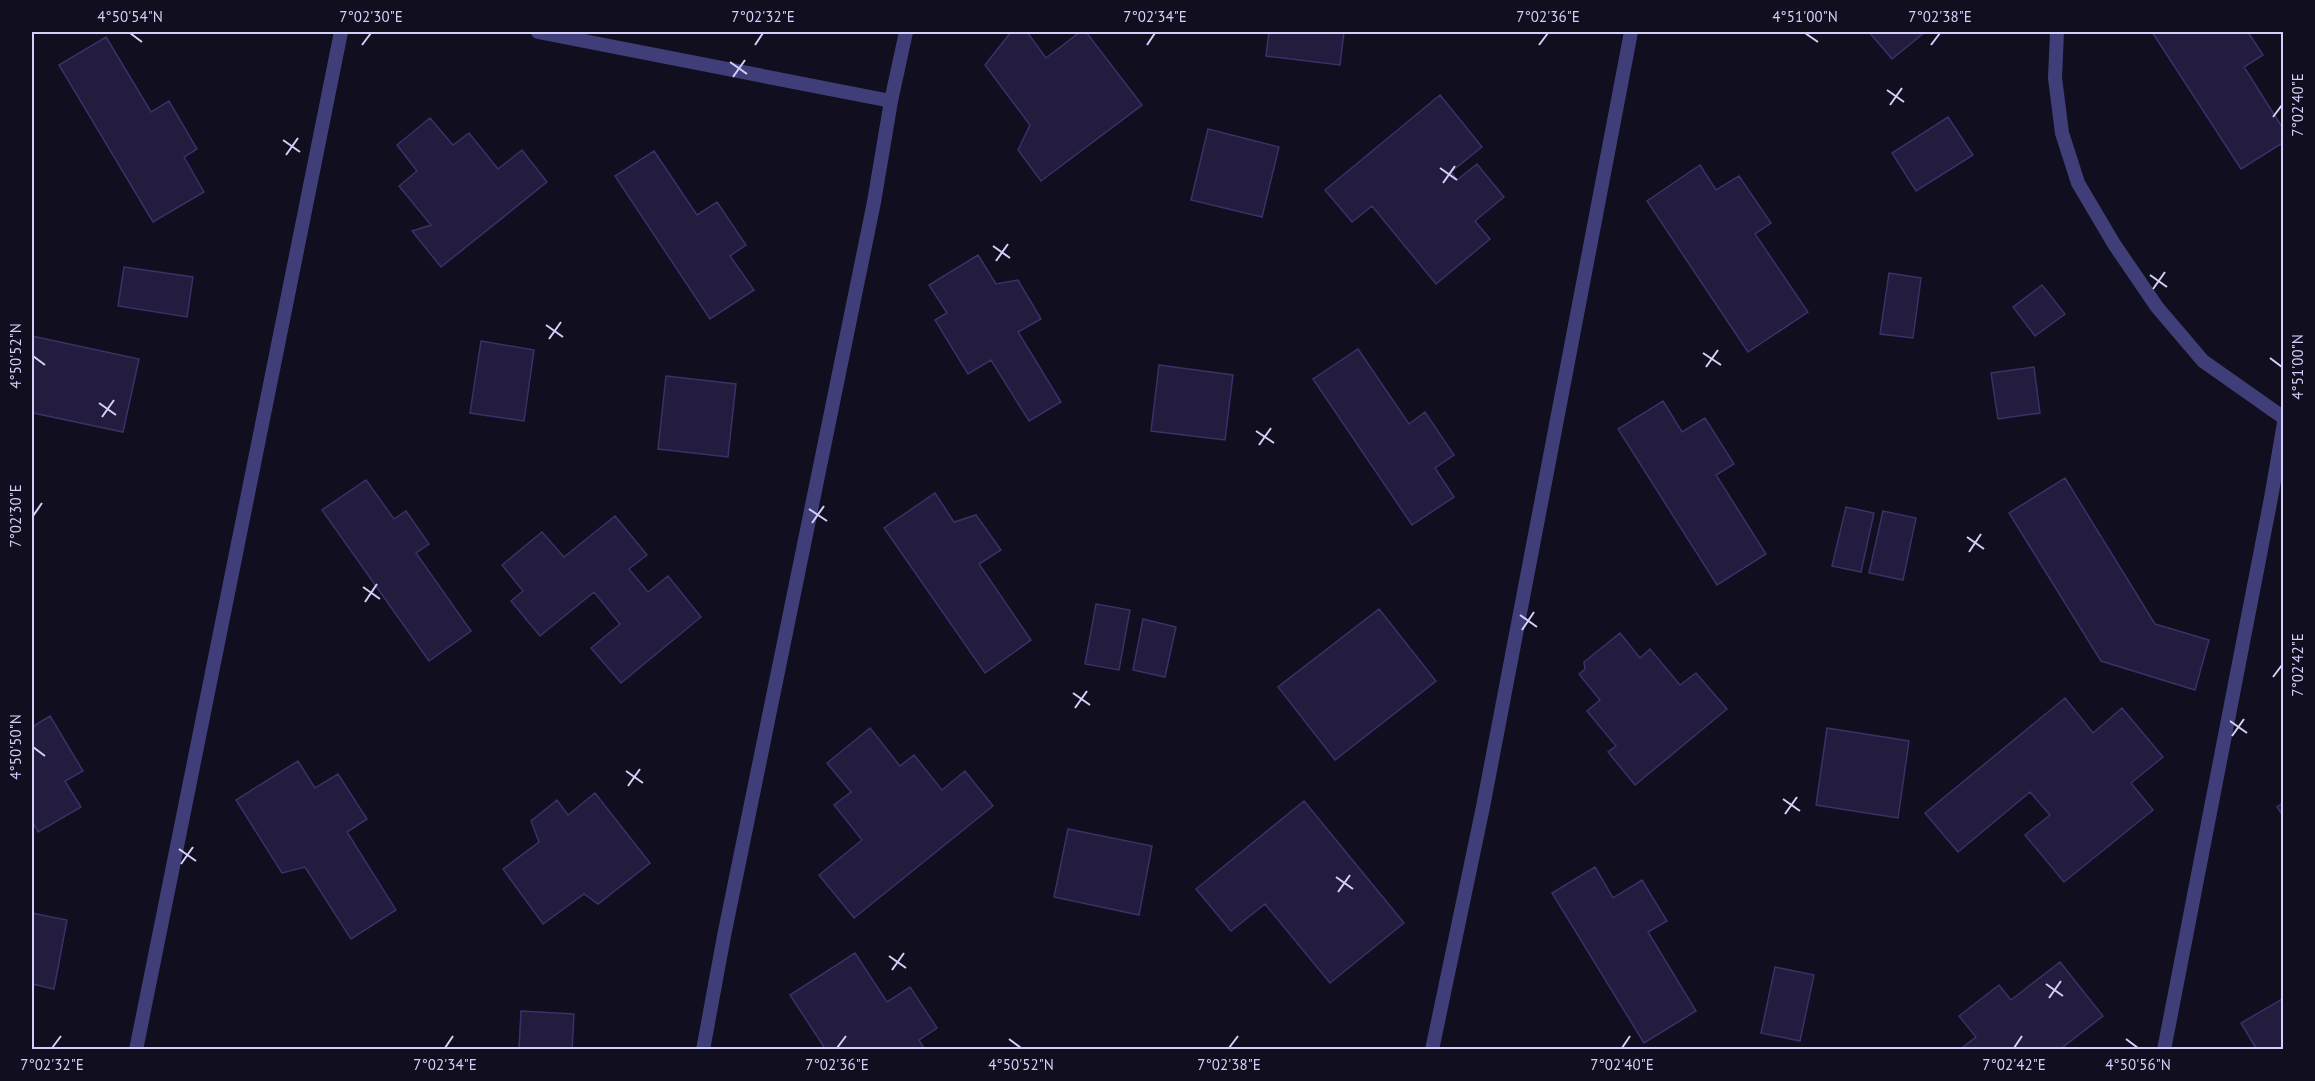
<svg xmlns="http://www.w3.org/2000/svg" width="2315" height="1081" viewBox="0 0 2315 1081" font-family="'PT Sans',sans-serif">
	<rect width="100%" height="100%" fill="#110e1f"/>
	<path fill="#231c3e" stroke="#3b3068" stroke-width="1.5" d="M 1011,32 L 1027,32 L 1046,58 L 1080,32 L 1086,32 L 1142,105 L 1041,181 L 1018,150 L 1030,125 L 985,65 Z
		M 1269,32 L 1344,32 L 1340,65 L 1266,56 Z
		M 1869,32 L 1925,32 L 1892,59 Z
		M 2152,32 L 2248,32 L 2263,55 L 2244,67 L 2284,130 L 2284,142 L 2241,169 Z
		M 106,37 L 151,112 L 169,101 L 197,149 L 184,157 L 204,192 L 153,222 L 59,65 Z
		M 1440,95 L 1482,147 L 1451,172 L 1457,180 L 1477,164 L 1504,197 L 1475,221 L 1490,239 L 1436,284 L 1372,206 L 1352,222 L 1325,190 Z
		M 1948,117 L 1973,155 L 1916,191 L 1892,153 Z
		M 430,118 L 453,145 L 469,133 L 498,169 L 522,150 L 547,182 L 441,267 L 412,231 L 431,225 L 399,186 L 417,171 L 397,145 Z
		M 1208,129 L 1279,147 L 1262,217 L 1191,200 Z
		M 654,151 L 697,215 L 717,202 L 746,245 L 730,256 L 754,290 L 710,319 L 615,176 Z
		M 1700,165 L 1716,190 L 1739,176 L 1771,223 L 1755,234 L 1808,312 L 1748,352 L 1647,201 Z
		M 978,255 L 996,284 L 1018,280 L 1041,319 L 1018,332 L 1061,402 L 1029,421 L 991,360 L 968,374 L 935,320 L 947,313 L 929,285 Z
		M 124,267 L 193,277 L 187,317 L 118,306 Z
		M 1889,273 L 1921,278 L 1913,338 L 1880,334 Z
		M 2042,285 L 2065,314 L 2035,336 L 2013,307 Z
		M 32,336 L 139,359 L 123,432 L 33,413 L 32,418 Z
		M 481,341 L 534,350 L 524,421 L 470,413 Z
		M 1358,349 L 1409,424 L 1425,412 L 1454,455 L 1435,468 L 1454,497 L 1412,525 L 1313,379 Z
		M 1159,365 L 1233,375 L 1225,440 L 1151,431 Z
		M 2034,367 L 2040,413 L 1998,419 L 1991,373 Z
		M 666,376 L 736,384 L 728,457 L 658,449 Z
		M 1663,401 L 1682,432 L 1705,418 L 1734,464 L 1716,475 L 1766,554 L 1717,585 L 1618,429 Z
		M 2065,478 L 2155,624 L 2209,640 L 2195,690 L 2101,661 L 2009,513 Z
		M 366,480 L 394,519 L 406,511 L 429,544 L 416,553 L 471,631 L 429,661 L 322,510 Z
		M 935,493 L 954,522 L 976,515 L 1001,550 L 979,564 L 1031,640 L 985,673 L 884,528 Z
		M 1846,507 L 1874,513 L 1861,572 L 1832,566 Z
		M 1883,511 L 1916,518 L 1903,580 L 1869,573 Z
		M 615,516 L 647,555 L 629,569 L 648,592 L 668,576 L 701,617 L 621,683 L 591,648 L 620,624 L 594,592 L 540,636 L 511,601 L 523,591 L 502,565 L 542,532 L 564,557 Z
		M 1096,604 L 1130,610 L 1119,670 L 1085,664 Z
		M 1379,609 L 1436,681 L 1335,760 L 1278,687 Z
		M 1143,619 L 1176,627 L 1165,677 L 1133,670 Z
		M 1620,633 L 1640,658 L 1650,649 L 1680,685 L 1696,673 L 1727,709 L 1635,785 L 1608,752 L 1616,746 L 1587,711 L 1600,700 L 1579,674 L 1585,669 L 1584,662 Z
		M 2065,698 L 2093,733 L 2122,708 L 2163,757 L 2131,783 L 2153,810 L 2064,882 L 2025,835 L 2050,815 L 2030,792 L 1958,852 L 1925,813 Z
		M 50,716 L 83,771 L 65,781 L 81,807 L 38,832 L 32,821 L 32,727 Z
		M 870,728 L 900,766 L 914,755 L 942,790 L 965,771 L 993,806 L 854,918 L 819,875 L 862,840 L 834,805 L 851,792 L 827,763 Z
		M 1827,728 L 1909,741 L 1898,818 L 1816,805 Z
		M 298,761 L 315,788 L 338,774 L 367,819 L 347,832 L 396,910 L 351,939 L 305,867 L 282,873 L 236,800 Z
		M 595,793 L 650,863 L 598,904 L 584,894 L 543,924 L 503,869 L 539,842 L 531,821 L 557,800 L 568,815 Z
		M 1304,801 L 1404,923 L 1330,983 L 1265,904 L 1231,931 L 1196,889 Z
		M 2284,802 L 2284,817 L 2277,807 Z
		M 1068,829 L 1152,846 L 1139,915 L 1054,897 Z
		M 1595,867 L 1613,898 L 1642,880 L 1667,921 L 1648,932 L 1696,1011 L 1644,1043 L 1552,893 Z
		M 32,913 L 67,920 L 54,989 L 32,984 Z
		M 855,953 L 887,1002 L 910,987 L 937,1028 L 919,1040 L 925,1050 L 826,1050 L 790,995 Z
		M 2060,962 L 2103,1016 L 2059,1050 L 1959,1050 L 1976,1037 L 1959,1016 L 1999,985 L 2011,1000 Z
		M 1775,967 L 1814,975 L 1800,1041 L 1761,1033 Z
		M 2284,998 L 2284,1050 L 2257,1050 L 2241,1023 Z
		M 521,1011 L 574,1014 L 572,1050 L 519,1050 Z"/>
	<g fill="none" stroke-linecap="round" stroke-linejoin="round">
		<path stroke="#403e79" stroke-width="14" d="M 538,32 L 891,101
			M 2057,32 L 2055,78 L 2062,133 L 2078,183 L 2114,244 L 2157,307 L 2203,361 L 2284,418
			M 136,1050 L 341,32
			M 703,1050 L 724,936 L 874,202 L 891,101 L 906,32
			M 1432,1050 L 1483,807 L 1631,32
			M 2164,1050 L 2271,498 L 2284,423"/>
	</g>
	<path fill="none" stroke="#d5d0fb" stroke-width="2" d="M 130,33 L 142,42M 1805,33 L 1818,42M 362,45 L 371,33M 755,45 L 763,33M 1147,45 L 1155,33M 1539,45 L 1548,33M 1931,45 L 1940,33M 730,62 L 747,74M 733,77 L 745,60M 1887,90 L 1904,102M 1890,105 L 1902,88M 2273,117 L 2282,105M 283,140 L 300,152M 286,155 L 298,138M 1440,168 L 1457,180M 1443,183 L 1455,166M 993,246 L 1010,258M 996,261 L 1008,244M 2150,275 L 2167,287M 2153,289 L 2165,272M 546,325 L 563,337M 549,339 L 561,322M 1703,353 L 1721,365M 33,356 L 45,365M 2270,358 L 2282,367M 1706,367 L 1718,350M 99,403 L 116,415M 102,417 L 114,400M 1256,431 L 1274,443M 1259,445 L 1271,428M 809,509 L 827,521M 33,516 L 42,503M 812,523 L 824,506M 1967,537 L 1984,549M 1969,552 L 1981,534M 363,587 L 380,599M 365,602 L 377,584M 1520,615 L 1537,627M 1522,630 L 1534,612M 2273,677 L 2282,665M 1073,693 L 1090,705M 1075,708 L 1087,691M 2230,721 L 2247,733M 2232,736 L 2244,719M 33,747 L 45,756M 626,771 L 643,783M 628,786 L 640,769M 1783,799 L 1800,811M 1785,814 L 1797,797M 179,849 L 196,861M 181,864 L 193,847M 1336,877 L 1353,889M 1338,892 L 1350,875M 889,956 L 906,968M 892,970 L 904,953M 2046,984 L 2063,996M 2049,998 L 2061,981M 1009,1039 L 1021,1048M 2126,1039 L 2138,1048M 52,1048 L 61,1036M 445,1048 L 453,1036M 837,1048 L 846,1036M 1229,1048 L 1238,1036M 1622,1048 L 1630,1036M 2014,1048 L 2022,1036"/>
	<rect width="2315" height="1081" fill="none" stroke="#110e1f" stroke-width="66"/>
	<rect x="33" y="33" width="2249" height="1015" fill="none" stroke="#d5d0fb" stroke-width="2"/>
	<g font-size="15" text-anchor="middle" fill="#d5d0fb">
		<text x="130" y="22">4°50'54"N</text>
		<text x="371" y="22">7°02'30"E</text>
		<text x="763" y="22">7°02'32"E</text>
		<text x="1155" y="22">7°02'34"E</text>
		<text x="1548" y="22">7°02'36"E</text>
		<text x="1805" y="22">4°51'00"N</text>
		<text x="1940" y="22">7°02'38"E</text>
		<text transform="translate(2298 105) rotate(-90)" y="5">7°02'40"E</text>
		<text transform="translate(16 356) rotate(-90)" y="5">4°50'52"N</text>
		<text transform="translate(2298 367) rotate(-90)" y="5">4°51'00"N</text>
		<text transform="translate(16 516) rotate(-90)" y="5">7°02'30"E</text>
		<text transform="translate(2298 665) rotate(-90)" y="5">7°02'42"E</text>
		<text transform="translate(16 747) rotate(-90)" y="5">4°50'50"N</text>
		<text x="52" y="1070">7°02'32"E</text>
		<text x="445" y="1070">7°02'34"E</text>
		<text x="837" y="1070">7°02'36"E</text>
		<text x="1021" y="1070">4°50'52"N</text>
		<text x="1229" y="1070">7°02'38"E</text>
		<text x="1622" y="1070">7°02'40"E</text>
		<text x="2014" y="1070">7°02'42"E</text>
		<text x="2138" y="1070">4°50'56"N</text>
	</g>
</svg>
